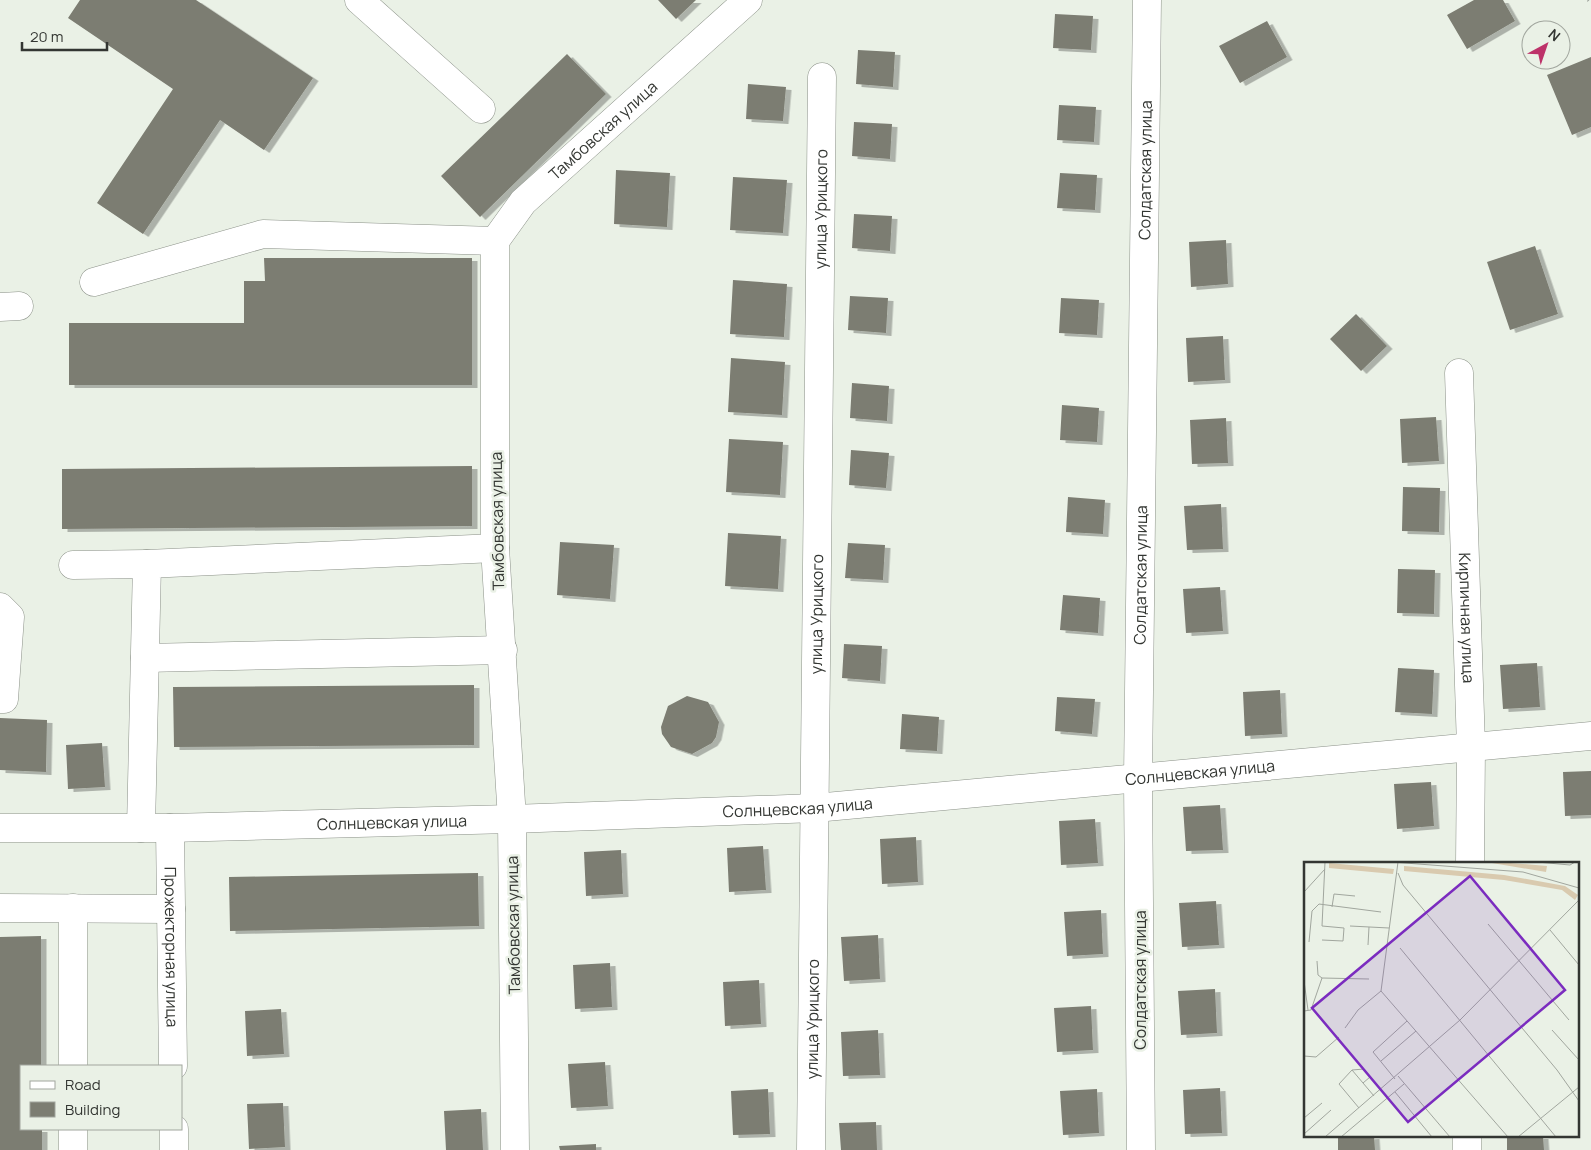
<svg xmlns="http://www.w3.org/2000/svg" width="1591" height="1150" viewBox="0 0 1591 1150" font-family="Manrope,sans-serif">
	<defs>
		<filter id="shadow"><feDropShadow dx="5.5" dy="3" stdDeviation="0" flood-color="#0004"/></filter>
	</defs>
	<rect width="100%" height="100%" fill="#eaf1e6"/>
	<path fill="#7c7d72" filter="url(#shadow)" d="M 80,0 L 196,0 L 313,78 L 264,150 L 220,120 L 143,234 L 97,203 L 173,89 L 68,18 Z
		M 658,0 L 696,0 L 676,19 Z
		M 1474,0 L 1503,0 L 1515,21 L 1467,49 L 1447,15 Z
		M 1055,14 L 1093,16 L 1091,50 L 1053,48 Z
		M 1267,21 L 1287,57 L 1240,83 L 1219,46 Z
		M 858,50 L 895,52 L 893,87 L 856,84 Z
		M 567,54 L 606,94 L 480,217 L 441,176 Z
		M 1591,57 L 1591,127 L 1572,135 L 1547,75 Z
		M 748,84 L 786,87 L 783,121 L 746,119 Z
		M 1059,105 L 1096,107 L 1094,142 L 1057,140 Z
		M 854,122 L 892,124 L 890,159 L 852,156 Z
		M 616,170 L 670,173 L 667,227 L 614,224 Z
		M 1060,173 L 1097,175 L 1095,210 L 1057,208 Z
		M 733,177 L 787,180 L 783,233 L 730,230 Z
		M 854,214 L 892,216 L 890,251 L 852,248 Z
		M 1226,240 L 1228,284 L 1191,287 L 1189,242 Z
		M 1535,246 L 1558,314 L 1510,330 L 1487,262 Z
		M 264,258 L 472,258 L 472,385 L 69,385 L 69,323 L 244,323 L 244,281 L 265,281 Z
		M 733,280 L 787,284 L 784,337 L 730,334 Z
		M 850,296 L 888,298 L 886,333 L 848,330 Z
		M 1061,298 L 1099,300 L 1097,335 L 1059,333 Z
		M 1356,314 L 1387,346 L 1361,371 L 1330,339 Z
		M 1223,336 L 1225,380 L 1188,382 L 1186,338 Z
		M 731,358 L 785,362 L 782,415 L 728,412 Z
		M 852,383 L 889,386 L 887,421 L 850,418 Z
		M 1062,405 L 1099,408 L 1097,442 L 1060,440 Z
		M 1436,417 L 1439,461 L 1402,463 L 1400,419 Z
		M 1226,418 L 1228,463 L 1192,464 L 1190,420 Z
		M 729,439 L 783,442 L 780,495 L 726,492 Z
		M 851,450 L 889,453 L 886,488 L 849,485 Z
		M 472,466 L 472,526 L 62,529 L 62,469 Z
		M 1403,487 L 1440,488 L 1439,532 L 1402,531 Z
		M 1068,497 L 1105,500 L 1103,534 L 1066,532 Z
		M 1221,504 L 1223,549 L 1187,550 L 1184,506 Z
		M 728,533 L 781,536 L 778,589 L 725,586 Z
		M 560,542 L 614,545 L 610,599 L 557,595 Z
		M 848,543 L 885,545 L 883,580 L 845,578 Z
		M 1398,569 L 1435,570 L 1434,614 L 1397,613 Z
		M 1220,587 L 1223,631 L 1186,633 L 1183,589 Z
		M 1063,595 L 1100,598 L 1098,633 L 1060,630 Z
		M 844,644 L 882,646 L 880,681 L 842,678 Z
		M 1537,663 L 1540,707 L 1503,709 L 1500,665 Z
		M 1398,668 L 1434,670 L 1432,714 L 1395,712 Z
		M 474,685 L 474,745 L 174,747 L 173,687 Z
		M 1280,690 L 1282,734 L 1245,736 L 1243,692 Z
		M 687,696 L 708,702 L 719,722 L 716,737 L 712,743 L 692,754 L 671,747 L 662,734 L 661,727 L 668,706 Z
		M 1057,697 L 1095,699 L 1092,734 L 1055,731 Z
		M 902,714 L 939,717 L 937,751 L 900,749 Z
		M 0,718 L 47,720 L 46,772 L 0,770 Z
		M 102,743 L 105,787 L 68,789 L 66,745 Z
		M 1591,771 L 1591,815 L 1565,816 L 1563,772 Z
		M 1431,782 L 1434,826 L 1397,829 L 1394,784 Z
		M 1220,805 L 1223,850 L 1186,851 L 1183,807 Z
		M 1095,819 L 1098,863 L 1061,865 L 1059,821 Z
		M 916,837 L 918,882 L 882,884 L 880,839 Z
		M 763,846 L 766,890 L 729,892 L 727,848 Z
		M 621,850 L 623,894 L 586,896 L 584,852 Z
		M 478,873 L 479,926 L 230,931 L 229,877 Z
		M 1216,901 L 1219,945 L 1182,947 L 1179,903 Z
		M 1101,910 L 1103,954 L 1067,956 L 1064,912 Z
		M 878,935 L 880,979 L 844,981 L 841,937 Z
		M 41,936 L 41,1066 L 21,1066 L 21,1129 L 42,1129 L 42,1150 L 0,1150 L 0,937 Z
		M 610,963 L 612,1007 L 575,1009 L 573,965 Z
		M 759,980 L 761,1024 L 725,1026 L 723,982 Z
		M 1215,989 L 1217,1033 L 1181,1035 L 1178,991 Z
		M 1091,1006 L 1093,1050 L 1057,1052 L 1054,1008 Z
		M 281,1009 L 284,1054 L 247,1056 L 245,1011 Z
		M 878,1030 L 880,1075 L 843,1076 L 841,1032 Z
		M 605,1062 L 608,1106 L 571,1108 L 568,1064 Z
		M 1220,1088 L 1222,1133 L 1185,1134 L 1183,1090 Z
		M 768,1089 L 770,1134 L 733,1135 L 731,1091 Z
		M 1097,1089 L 1099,1133 L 1063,1135 L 1060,1091 Z
		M 283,1103 L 285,1147 L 249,1149 L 247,1104 Z
		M 481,1109 L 483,1150 L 446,1150 L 444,1111 Z
		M 876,1122 L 877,1150 L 841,1150 L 839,1123 Z
		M 1374,1136 L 1375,1150 L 1338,1150 L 1338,1138 Z
		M 1507,1136 L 1543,1136 L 1544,1150 L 1507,1150 Z
		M 596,1144 L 596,1150 L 560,1150 L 559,1146 Z"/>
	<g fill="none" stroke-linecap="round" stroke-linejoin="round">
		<defs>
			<g id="minor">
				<path d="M 359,0 L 481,109"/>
				<path d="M 94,282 L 263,234 L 495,241"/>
				<path d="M 0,307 L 19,306"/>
				<path id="s1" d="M 1459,373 L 1471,747 L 1470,864"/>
				<path d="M 73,565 L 147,564"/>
				<path d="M 0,607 L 10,617 L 4,699 L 0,699"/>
				<path d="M 145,658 L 503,650"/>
				<path id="s2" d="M 0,828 L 170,828 L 512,819 L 815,808 L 1591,736"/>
				<path d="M 141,828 L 147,564 L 495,548"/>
				<path id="s3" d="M 170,828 L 173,1066"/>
				<path d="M 0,908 L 171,909"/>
				<path d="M 73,908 L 73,1066"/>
				<path d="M 73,1129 L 73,1150"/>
				<path d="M 174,1129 L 174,1150"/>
				<path id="s4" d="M 515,1150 L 512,819 L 495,548 L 495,241 L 523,202 L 748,0"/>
				<path id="s5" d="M 811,1150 L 822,77"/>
				<path id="s6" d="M 1141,1150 L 1138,779 L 1147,0"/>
				<path d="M 1467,1150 L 1467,1136"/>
			</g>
		</defs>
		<use href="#minor" stroke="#8b9188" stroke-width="29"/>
		<path stroke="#969b94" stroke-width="3" stroke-dasharray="1 4" stroke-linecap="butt" d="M 1588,0 L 1591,3"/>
		<use href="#minor" stroke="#fff" stroke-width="28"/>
	</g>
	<g text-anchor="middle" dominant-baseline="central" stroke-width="5" stroke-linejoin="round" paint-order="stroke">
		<g font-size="16" fill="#333632" stroke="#eaf1e6">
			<text stroke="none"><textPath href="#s4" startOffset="1065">Тамбовская улица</textPath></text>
			<text stroke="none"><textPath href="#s6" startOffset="980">Солдатская улица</textPath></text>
			<text stroke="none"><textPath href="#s5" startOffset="941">улица Урицкого</textPath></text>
			<text transform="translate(497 521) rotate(-91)">Тамбовская улица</text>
			<text stroke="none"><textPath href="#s6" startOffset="575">Солдатская улица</textPath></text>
			<text stroke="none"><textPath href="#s5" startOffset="536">улица Урицкого</textPath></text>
			<text stroke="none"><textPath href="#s1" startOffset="245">Кирпичная улица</textPath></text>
			<text stroke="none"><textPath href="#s2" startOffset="1202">Солнцевская улица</textPath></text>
			<text stroke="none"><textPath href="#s2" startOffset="798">Солнцевская улица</textPath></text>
			<text stroke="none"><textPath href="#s2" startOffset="392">Солнцевская улица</textPath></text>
			<text transform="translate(513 925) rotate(-91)">Тамбовская улица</text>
			<text stroke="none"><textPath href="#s3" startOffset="119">Прожекторная улица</textPath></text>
			<text transform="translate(1140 980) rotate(-90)">Солдатская улица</text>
			<text stroke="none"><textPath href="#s5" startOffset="131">улица Урицкого</textPath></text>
		</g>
	</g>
	<g transform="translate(1304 862)">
		<rect width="275" height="275" fill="#eaf1e6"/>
		<path d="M 182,0 L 194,0 L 243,4 L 242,10 ZM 25,1 L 90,7 L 89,12 L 25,6 ZM 100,4 L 200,13 L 261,24 L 274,33 L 271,38 L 258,28 L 200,18 L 100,9 Z" fill="#d9caaf"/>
		<path fill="none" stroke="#a1a69e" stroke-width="1" d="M 88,0 L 219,10 L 275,26M 94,0 L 77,129 L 204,275M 233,0 L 266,3 L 271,0M 94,11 L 99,23 L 253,208 L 275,239M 0,30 L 21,7M 28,45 L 30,32 L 51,34M 184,62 L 265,158M 46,64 L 85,66M 246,68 L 275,103M 18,78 L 39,79 L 40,66 L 18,64 L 21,0M 5,80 L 8,49 L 15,42 L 77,50M 64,83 L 65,65M 96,86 L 252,275M 13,99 L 14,113 L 18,116M 0,119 L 4,148M 0,149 L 7,148 L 18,116 L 65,117M 41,166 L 54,148 L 77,129M 248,168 L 275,198M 0,194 L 12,195 L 35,175M 77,199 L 112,169M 48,208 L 60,207 L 66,215 L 59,221M 94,214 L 146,275M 91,217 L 69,190 L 103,159M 91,230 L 128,275M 0,231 L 0,213M 55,246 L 35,222 L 48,208 L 70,234M 0,256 L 18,241M 0,272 L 27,248M 21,275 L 156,158 L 275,38M 37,275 L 100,222M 214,275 L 275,225"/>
		<path fill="#7b2cbf" fill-opacity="0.15" stroke="#7b2cbf" stroke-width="2.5" d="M 166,14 L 261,128 L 104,260 L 8,146 Z"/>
		<rect width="275" height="275" fill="none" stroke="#333632" stroke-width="2.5"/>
	</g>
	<rect x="20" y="1065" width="162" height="65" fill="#eaf1e6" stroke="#a1a69e"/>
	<rect x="30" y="1081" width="25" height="8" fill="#ffffff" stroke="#a1a69e"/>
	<text x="65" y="1090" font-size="15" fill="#333632">Road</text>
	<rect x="30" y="1102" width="25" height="15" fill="#7c7d72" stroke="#a1a69e"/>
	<text x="65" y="1115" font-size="15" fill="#333632">Building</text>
	<g transform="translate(1546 45) rotate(40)"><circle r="24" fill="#eaf1e6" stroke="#a1a69e"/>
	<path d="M0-4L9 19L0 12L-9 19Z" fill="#bd3269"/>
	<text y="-8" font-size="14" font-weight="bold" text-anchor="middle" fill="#333632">N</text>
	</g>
	<path d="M22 42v8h85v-8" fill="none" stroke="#333632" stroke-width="2.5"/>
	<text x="30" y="42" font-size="15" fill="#333632" stroke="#eaf1e6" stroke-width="4" paint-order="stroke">20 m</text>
</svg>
